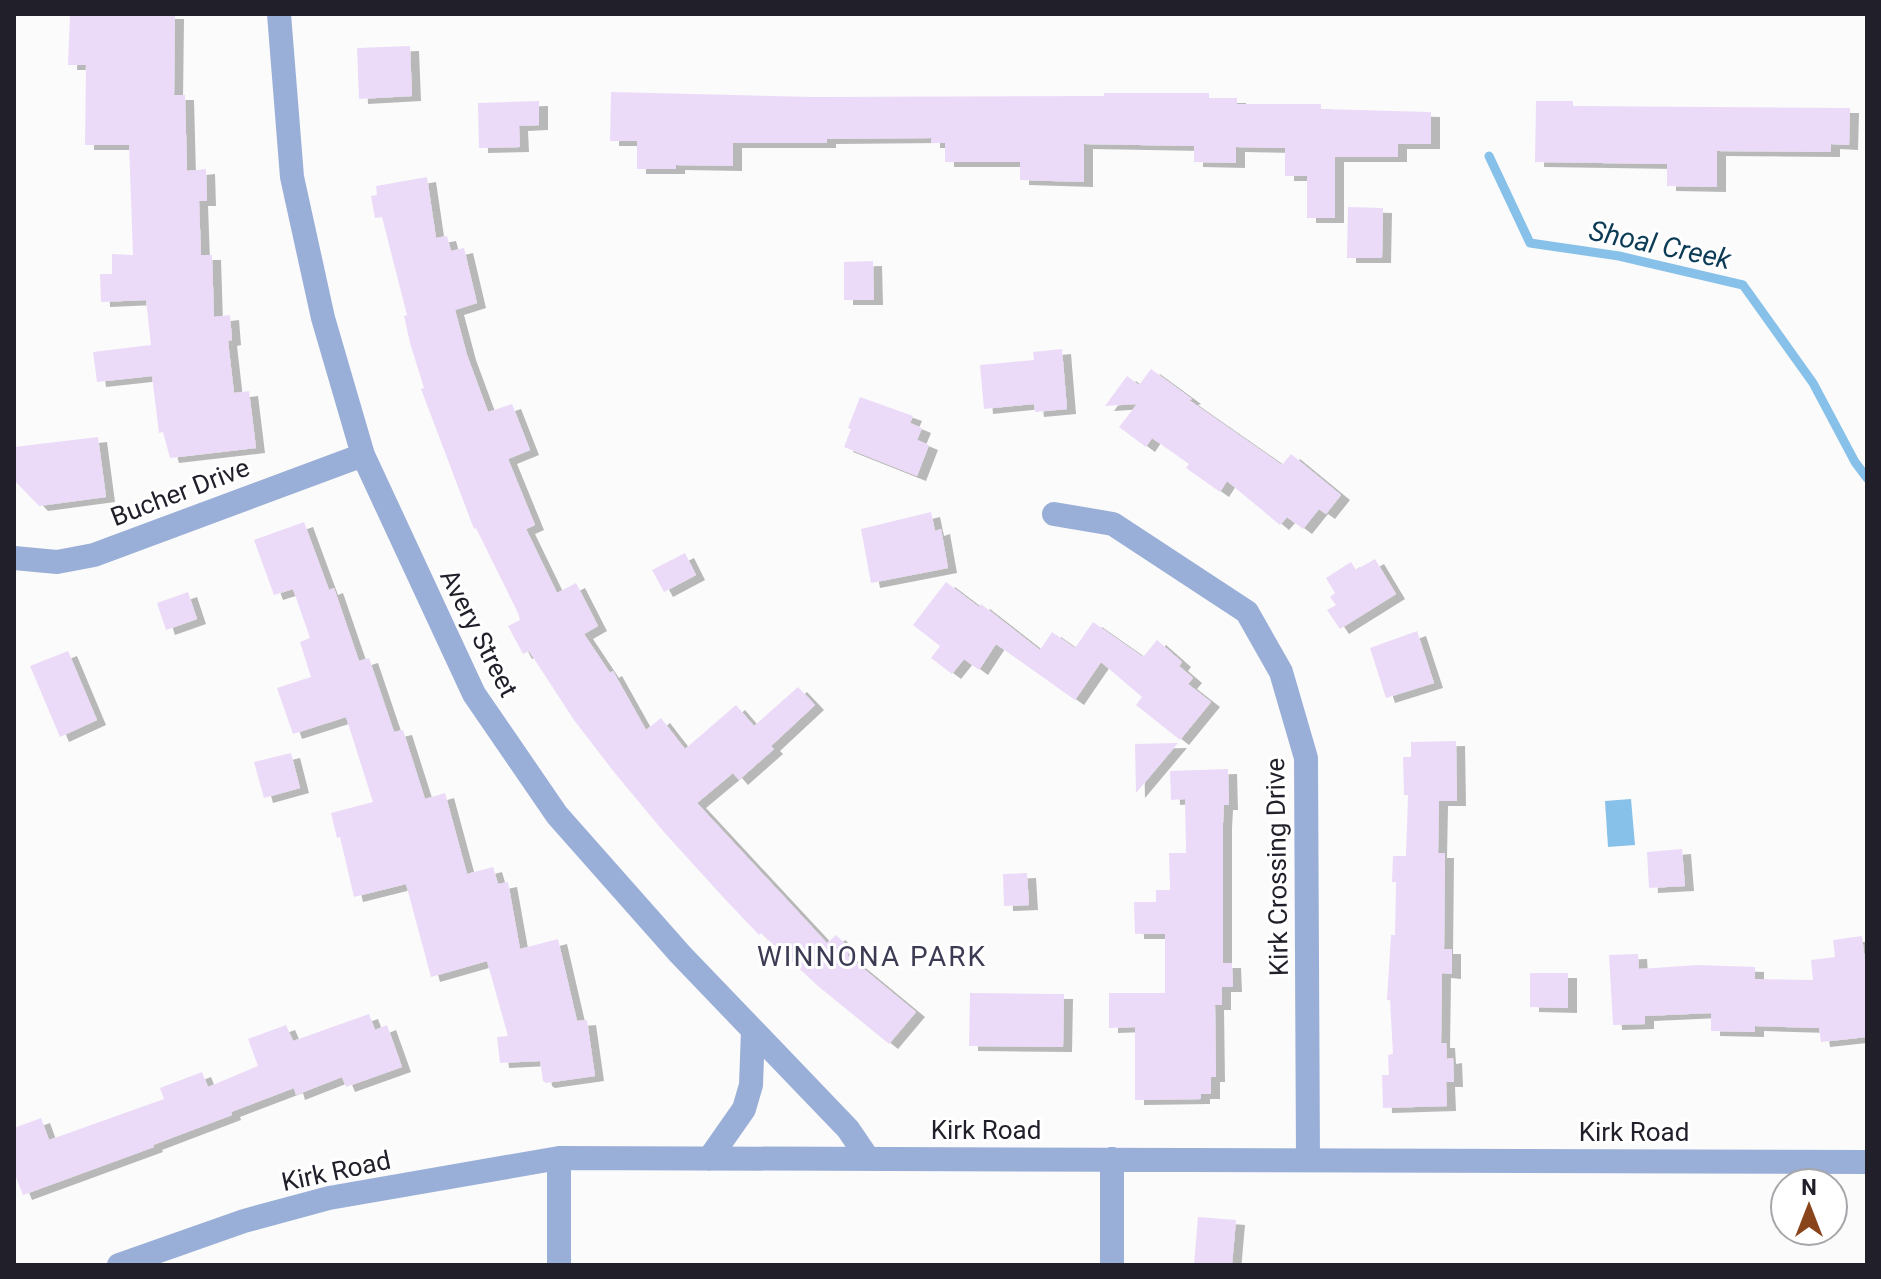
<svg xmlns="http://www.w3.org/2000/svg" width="1881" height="1279" viewBox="0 0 1881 1279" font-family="Roboto,sans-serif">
	<defs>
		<filter id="shadow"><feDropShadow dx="9" dy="5" stdDeviation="0" flood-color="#0004"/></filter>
	</defs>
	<rect width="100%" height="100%" fill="#fbfbfb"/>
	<path fill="#87c1e9" d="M 1631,799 L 1635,845 L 1608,847 L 1605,801 Z"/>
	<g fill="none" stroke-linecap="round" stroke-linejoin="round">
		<path stroke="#87c1e9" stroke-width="9" d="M 1489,156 L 1530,243 L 1619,256 L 1743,285 L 1813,383 L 1855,462 L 1867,478"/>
	</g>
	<path fill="#ecdbf8" filter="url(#shadow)" d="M 70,14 L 175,14 L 174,95 L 185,95 L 187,171 L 206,169 L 207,201 L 199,201 L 201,255 L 212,255 L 214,317 L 230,315 L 232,340 L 228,341 L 234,393 L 249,391 L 256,448 L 170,458 L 163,432 L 159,433 L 152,376 L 97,382 L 93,352 L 151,345 L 146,300 L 101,302 L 100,274 L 112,274 L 112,254 L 133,255 L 129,145 L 85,145 L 86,65 L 68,65 Z
		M 410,46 L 412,96 L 359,99 L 357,48 Z
		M 611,92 L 813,97 L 1104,96 L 1104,93 L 1209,93 L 1209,98 L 1237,98 L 1237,104 L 1321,104 L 1321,109 L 1431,112 L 1431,144 L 1398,144 L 1398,157 L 1335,157 L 1335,218 L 1307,218 L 1307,176 L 1285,176 L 1285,148 L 1236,147 L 1236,163 L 1194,162 L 1194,146 L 1084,144 L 1084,182 L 1020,180 L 1020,162 L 945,162 L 945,143 L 931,143 L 931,138 L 827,139 L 827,143 L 733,143 L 733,166 L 676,165 L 676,169 L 637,169 L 637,141 L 610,141 Z
		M 539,101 L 539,125 L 519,126 L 520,147 L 479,148 L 478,103 Z
		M 1536,101 L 1573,101 L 1573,106 L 1850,108 L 1849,145 L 1831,144 L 1831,152 L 1717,151 L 1717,187 L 1667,186 L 1667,164 L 1535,162 Z
		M 427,177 L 436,238 L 447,236 L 451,251 L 464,248 L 477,303 L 455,310 L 467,355 L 488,412 L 512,404 L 530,450 L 508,459 L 535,525 L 526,529 L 557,593 L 576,583 L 598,626 L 584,634 L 610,673 L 613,671 L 646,730 L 661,718 L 685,749 L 736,705 L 754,726 L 798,687 L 815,705 L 771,746 L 774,749 L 739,780 L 733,773 L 697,803 L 827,943 L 836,935 L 852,950 L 847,955 L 916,1012 L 889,1044 L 818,986 L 761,933 L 759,935 L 723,897 L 663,831 L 614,772 L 574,720 L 529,651 L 523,654 L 508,626 L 520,620 L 518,613 L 476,528 L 474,529 L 421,389 L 424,388 L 410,343 L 404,316 L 407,315 L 382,217 L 375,218 L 371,196 L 377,195 L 376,186 Z
		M 1348,207 L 1383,208 L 1382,258 L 1347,258 Z
		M 873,261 L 874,300 L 844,300 L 844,262 Z
		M 1062,349 L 1067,409 L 1035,412 L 1034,404 L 984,409 L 980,365 L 1034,360 L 1033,352 Z
		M 1151,369 L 1192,399 L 1189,400 L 1282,465 L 1291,454 L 1341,495 L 1326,514 L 1319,509 L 1303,529 L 1287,517 L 1280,525 L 1227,481 L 1220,492 L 1186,468 L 1189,464 L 1152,438 L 1146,447 L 1119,427 L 1137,404 L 1105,406 L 1127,376 L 1139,385 Z
		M 860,397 L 913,416 L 910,423 L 922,428 L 917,440 L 929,445 L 917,476 L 844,447 L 851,429 L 848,428 Z
		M 98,437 L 106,497 L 39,506 L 14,480 L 14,447 Z
		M 931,512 L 935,531 L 941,529 L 948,568 L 871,583 L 861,529 Z
		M 304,522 L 329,590 L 334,588 L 359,661 L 369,658 L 394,732 L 403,730 L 425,799 L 445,793 L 467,874 L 493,867 L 498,884 L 508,882 L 520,949 L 558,939 L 577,1021 L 587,1020 L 595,1076 L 546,1083 L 543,1081 L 540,1061 L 500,1063 L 497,1037 L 508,1036 L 487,961 L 431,977 L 406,884 L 354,897 L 340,837 L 337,838 L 331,813 L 373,802 L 346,717 L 293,734 L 277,688 L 311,677 L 300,642 L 310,638 L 293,589 L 274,595 L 254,540 Z
		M 685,553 L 696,575 L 664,592 L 652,570 Z
		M 1375,559 L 1396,594 L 1340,629 L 1327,610 L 1336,605 L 1330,597 L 1335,593 L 1326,578 L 1351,562 L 1356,570 Z
		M 946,582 L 979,607 L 981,604 L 1040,650 L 1052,632 L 1075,648 L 1093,622 L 1143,657 L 1157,640 L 1182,662 L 1179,666 L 1193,678 L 1188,684 L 1211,702 L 1180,740 L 1136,705 L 1142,697 L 1101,662 L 1075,700 L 996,644 L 979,670 L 964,659 L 952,674 L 931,658 L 940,646 L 913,625 Z
		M 188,592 L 197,619 L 166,630 L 157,603 Z
		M 1417,631 L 1434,683 L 1386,698 L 1370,648 Z
		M 68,651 L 97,720 L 60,737 L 30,666 Z
		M 1456,741 L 1457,801 L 1439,801 L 1438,853 L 1445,853 L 1444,949 L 1452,949 L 1452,974 L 1442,973 L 1441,1043 L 1446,1043 L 1447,1059 L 1453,1058 L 1454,1082 L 1446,1082 L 1447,1106 L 1383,1108 L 1382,1075 L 1389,1075 L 1388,1055 L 1393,1054 L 1390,1000 L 1387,1000 L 1391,935 L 1395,935 L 1396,882 L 1392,882 L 1393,856 L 1406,856 L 1408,795 L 1404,795 L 1403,757 L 1411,757 L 1411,742 Z
		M 1178,743 L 1136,793 L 1135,744 Z
		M 291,753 L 300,788 L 264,798 L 254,762 Z
		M 1228,769 L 1229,805 L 1224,805 L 1223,823 L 1223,963 L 1232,963 L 1233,987 L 1222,987 L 1222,1005 L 1215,1005 L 1216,1077 L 1211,1077 L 1211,1094 L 1201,1094 L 1201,1099 L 1135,1100 L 1135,1027 L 1109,1028 L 1109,993 L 1165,993 L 1165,934 L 1135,934 L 1134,902 L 1156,902 L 1156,890 L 1170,890 L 1169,853 L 1186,853 L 1185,799 L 1171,800 L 1170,771 Z
		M 1682,849 L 1685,886 L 1649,888 L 1647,852 Z
		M 1027,873 L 1029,905 L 1004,906 L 1003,874 Z
		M 1862,936 L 1867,978 L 1867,1037 L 1821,1042 L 1819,1028 L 1755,1026 L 1755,1032 L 1711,1031 L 1711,1013 L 1645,1016 L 1645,1024 L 1613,1025 L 1609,955 L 1638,954 L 1639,969 L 1698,965 L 1755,967 L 1755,979 L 1813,980 L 1811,960 L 1835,957 L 1833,940 Z
		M 1530,973 L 1568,973 L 1568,1008 L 1530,1007 Z
		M 970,993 L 1064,994 L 1063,1047 L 969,1046 Z
		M 369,1014 L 375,1030 L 387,1025 L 402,1067 L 346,1087 L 342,1077 L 296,1095 L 294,1088 L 231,1112 L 232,1115 L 153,1145 L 154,1147 L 23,1195 L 14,1172 L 14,1128 L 41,1118 L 49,1140 L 164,1099 L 160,1088 L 202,1072 L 208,1087 L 258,1066 L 248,1039 L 286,1025 L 293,1041 Z
		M 1198,1217 L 1236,1220 L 1232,1265 L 1194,1265 Z"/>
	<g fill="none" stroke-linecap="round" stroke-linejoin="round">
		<path stroke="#9aafd8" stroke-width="24" d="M 279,14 L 292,177 L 323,318 L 363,455 L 474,694 L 557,815 L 680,954 L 848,1129 L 867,1157
			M 1054,514 L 1113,524 L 1247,612 L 1281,672 L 1306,758 L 1308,1160
			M 14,558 L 57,562 L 94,555 L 363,455
			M 559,1158 L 559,1265
			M 709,1159 L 744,1109 L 751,1085 L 753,1030
			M 1112,1159 L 1112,1265
			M 119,1265 L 244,1221 L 329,1198 L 559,1158 L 1867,1162"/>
	</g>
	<g text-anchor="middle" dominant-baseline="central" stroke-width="6" stroke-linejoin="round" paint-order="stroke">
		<g font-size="26" fill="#201f2a" stroke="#fff">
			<text transform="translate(180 492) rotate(-21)">Bucher Drive</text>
			<text transform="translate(479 633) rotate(63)">Avery Street</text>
			<text transform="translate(1277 867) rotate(-91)">Kirk Crossing Drive</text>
			<text x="986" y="1130">Kirk Road</text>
			<text x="1634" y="1132">Kirk Road</text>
			<text transform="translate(336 1171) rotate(-12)">Kirk Road</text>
		</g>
		<g font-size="28" font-style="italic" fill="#0c3b56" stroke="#fff">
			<text transform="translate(1660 245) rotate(12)">Shoal Creek</text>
		</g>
		<g font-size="28" letter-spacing="2" fill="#3c3b54" stroke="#fff">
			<text x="872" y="956">WINNONA PARK</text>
		</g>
	</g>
	<rect width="1881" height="1279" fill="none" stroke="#201f2a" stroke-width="32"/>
	<g transform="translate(1809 1207)"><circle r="38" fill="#ffffff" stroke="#a6a5aa" stroke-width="2"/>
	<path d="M0-6L14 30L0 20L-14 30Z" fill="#89441c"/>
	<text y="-12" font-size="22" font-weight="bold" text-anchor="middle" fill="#201f2a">N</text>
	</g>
</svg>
